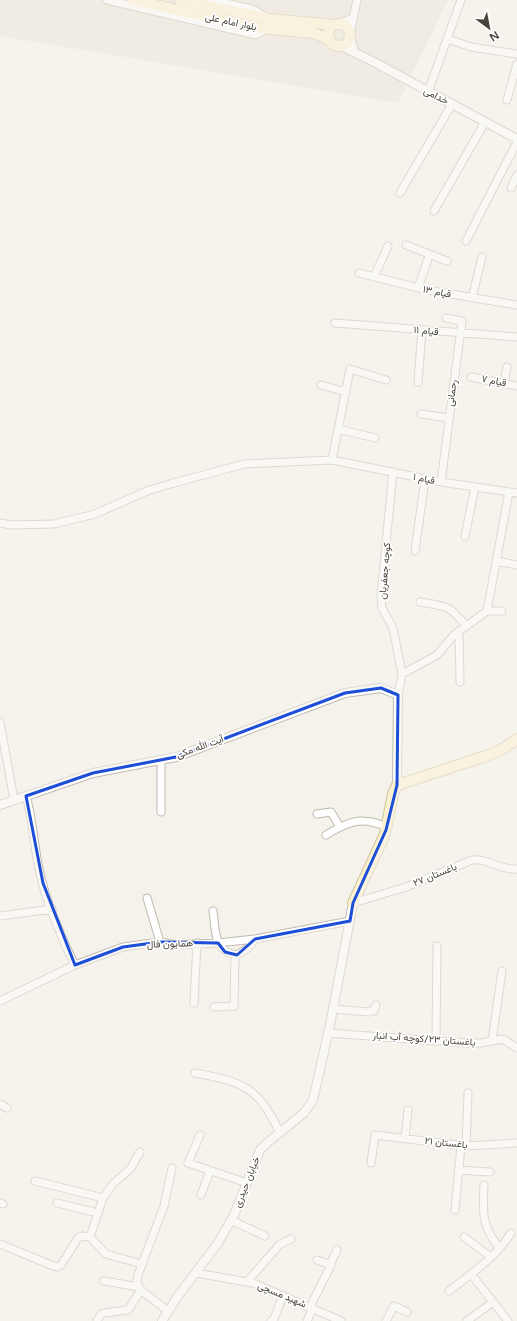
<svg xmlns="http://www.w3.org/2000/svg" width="517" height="1321" viewBox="0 0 517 1321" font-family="'Varela Round',Vazirmatn,sans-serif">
	<rect width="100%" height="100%" fill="#f5f2ec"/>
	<path fill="#e8e4da" d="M 0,0 L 448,0 L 398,103 L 0,36 Z"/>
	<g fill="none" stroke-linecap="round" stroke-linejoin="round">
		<defs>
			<path id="minor" d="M 107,0 L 256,35 L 267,29
				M 211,0 L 252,9 L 264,16
				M 338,24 L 353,18
				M 350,33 L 357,0
				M 448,39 L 471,47 L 517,54
				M 428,92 L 461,0
				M 507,100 L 517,64
				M 511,188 L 517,175
				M 400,193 L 452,104
				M 434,211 L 485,122
				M 466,241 L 517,142
				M 406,245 L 447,261
				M 359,273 L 427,290 L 517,305
				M 374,277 L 388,246
				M 418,288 L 429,256
				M 472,298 L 482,257
				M 335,323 L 517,337
				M 471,377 L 517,386
				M 418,382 L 422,330
				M 504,383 L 507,367
				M 321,385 L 346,392
				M 421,414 L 449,418
				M 338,429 L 375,438
				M 332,460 L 350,369 L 386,380
				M 393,472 L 381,595 L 382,608 L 393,628 L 402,674 L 398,695
				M 441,482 L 462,321 L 446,318
				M 0,523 L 11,525 L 54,524 L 95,514 L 147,491 L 170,484 L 244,464 L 332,460 L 441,482 L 517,493
				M 465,536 L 475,487
				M 415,551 L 425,479
				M 496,561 L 517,565
				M 420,602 C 445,606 450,605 466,626
				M 487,611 L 502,611
				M 459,631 L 460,682
				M 402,674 L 437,655 L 454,635 L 487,611 L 509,492
				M 0,722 L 14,800
				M 26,796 C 33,820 34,845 39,869 C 45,899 61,938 75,965
				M 161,812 L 161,760
				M 317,814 L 331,812 L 340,827
				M 326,835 C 349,821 361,816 387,827
				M 147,898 L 160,942
				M 353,903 L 406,887 L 472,860 C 488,858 502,871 517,869
				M 213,911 C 216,931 213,952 237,955 L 248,948 L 255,939
				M 0,916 L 52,909
				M 0,1001 L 75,965 L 123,947 L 160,942 L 176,945 L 218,943 L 255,939 L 350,921
				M 194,1003 L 197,943
				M 214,1007 L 234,1006 L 235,955
				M 333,1009 L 369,1012 L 370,1011 L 374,1011 L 376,1005
				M 328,1033 L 465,1043 L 481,1043 L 503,1039 L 517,1048
				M 436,1040 L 437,946
				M 492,1041 L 502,971
				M 195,1073 C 244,1082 258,1087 280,1133
				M 0,1104 L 7,1108
				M 200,1135 L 188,1163 L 247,1183
				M 405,1138 L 408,1110
				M 466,1146 L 468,1093
				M 371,1163 L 375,1135 L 466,1146 L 517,1143
				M 458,1170 L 490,1172
				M 35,1181 L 103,1198
				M 484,1185 C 483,1214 481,1224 499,1248
				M 201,1195 L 210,1171
				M 0,1203 L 3,1204
				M 57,1203 L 98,1213
				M 455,1210 L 461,1146
				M 231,1220 L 265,1236
				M 90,1237 L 106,1254 L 141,1264
				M 464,1237 L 491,1257
				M 0,1244 L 51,1265 L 57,1267 L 61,1265 L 78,1238 L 82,1236 L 90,1237 L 103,1198 L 113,1184 L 131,1168 L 140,1152
				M 330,1265 L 337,1250
				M 196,1273 L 253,1283 L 341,1321
				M 471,1274 L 508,1321
				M 104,1281 L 139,1287
				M 247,1282 L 280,1244 L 291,1239
				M 449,1291 C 471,1274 496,1257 511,1233
				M 310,1307 L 331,1265 L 317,1260
				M 168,1311 L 142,1291 L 137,1284 L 138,1275 L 164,1206 L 172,1168
				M 97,1321 L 101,1314 L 104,1313 L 128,1310 L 141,1290
				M 271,1321 L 274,1319 L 283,1295
				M 307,1321 L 313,1308
				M 386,1321 L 394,1306 L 407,1312
				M 467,1321 L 493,1302"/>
			<path id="tertiary" d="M 350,37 L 354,52
				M 339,45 L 374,62 L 517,139
				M 0,805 L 93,773 L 176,757 L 345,693 L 381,688 L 398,695 L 397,785
				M 162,1321 L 178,1296 L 218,1243 L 234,1215 L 260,1150 L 267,1143 L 304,1113 L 313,1100 L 330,1025 L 353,903"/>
			<path id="secondary" d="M 132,0 L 261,28 L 314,33 L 330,40
				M 180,0 L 269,19 L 335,25
				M328 35a11 11 0 1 1 22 0a11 11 0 1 1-22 0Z
				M 353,903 L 385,834 L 393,794 L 397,785 L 483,757 L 501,750 L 517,739"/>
		</defs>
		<use href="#minor" stroke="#c0baaf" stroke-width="9"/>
		<use href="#tertiary" stroke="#c0baaf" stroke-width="10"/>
		<use href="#secondary" stroke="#d1c49f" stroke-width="12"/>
		<use href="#minor" stroke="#fff" stroke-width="7"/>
		<use href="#tertiary" stroke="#fff" stroke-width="8"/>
		<use href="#secondary" stroke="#fbf1cf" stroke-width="10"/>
	</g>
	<path d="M0 0H517V1321H0ZM 381,688 L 398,695 L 397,785 L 386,830 L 353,903 L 350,921 L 255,939 L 237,955 L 225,952 L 218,943 L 160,942 L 123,947 L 75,965 L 43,883 L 26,796 L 93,773 L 176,757 L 345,693 Z" fill="#f5f2ec" fill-opacity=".55" fill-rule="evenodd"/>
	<path fill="none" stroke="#1d4ed8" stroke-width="3" stroke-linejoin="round" d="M 381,688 L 398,695 L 397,785 L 386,830 L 353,903 L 350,921 L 255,939 L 237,955 L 225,952 L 218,943 L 160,942 L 123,947 L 75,965 L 43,883 L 26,796 L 93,773 L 176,757 L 345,693 Z"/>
	<g text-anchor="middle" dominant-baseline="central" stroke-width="3.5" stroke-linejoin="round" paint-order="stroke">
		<g font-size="10" fill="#49433a" stroke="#fff">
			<text transform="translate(231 22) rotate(12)">بلوار امام علی</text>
			<text transform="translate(436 96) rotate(27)">خدامی</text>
			<text transform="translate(437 292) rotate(11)">قیام ۱۳</text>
			<text transform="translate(426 331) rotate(5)">قیام ۱۱</text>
			<text transform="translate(494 381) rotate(11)">قیام ۷</text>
			<text transform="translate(452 393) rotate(-82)">رحمانی</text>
			<text transform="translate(424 479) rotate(11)">قیام ۱</text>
			<text transform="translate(385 571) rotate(-85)">کوچه جعفریان</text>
			<text transform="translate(200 747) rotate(-20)">آیت الله مکی</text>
			<text transform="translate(435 875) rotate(-22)">باغستان ۲۷</text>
			<text transform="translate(170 944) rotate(-2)">همایون فال</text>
			<text transform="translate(424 1039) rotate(4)">باغستان ۲۳/کوچه آب انبار</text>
			<text transform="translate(446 1143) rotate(6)">باغستان ۲۱</text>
			<text transform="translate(247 1182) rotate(-68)">خیابان حیدری</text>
			<text transform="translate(282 1295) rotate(23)">شهید مسچی</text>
		</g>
	</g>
	<g transform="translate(489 28) rotate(148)" stroke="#ffffff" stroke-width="3" paint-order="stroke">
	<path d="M0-3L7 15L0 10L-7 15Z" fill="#49433a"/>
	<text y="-6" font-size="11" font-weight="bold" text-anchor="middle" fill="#49433a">N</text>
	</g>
</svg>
